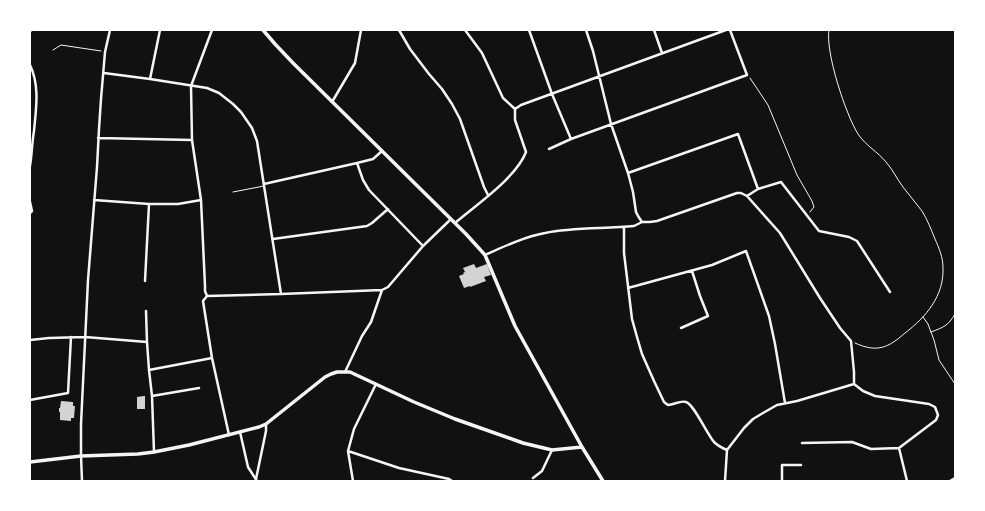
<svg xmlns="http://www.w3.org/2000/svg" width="985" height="511" viewBox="0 0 985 511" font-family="'Space Grotesk',sans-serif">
	<rect width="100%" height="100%" fill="#111"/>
	<path fill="#d3d3d3" d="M 474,264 L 476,268 L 487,264 L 491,275 L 484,277 L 486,281 L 470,287 L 470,286 L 464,288 L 459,276 L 464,274 L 463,273 L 465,272 L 463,268 Z
		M 144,396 L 145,396 L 145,409 L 137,409 L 137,397 Z
		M 61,401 L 73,402 L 73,406 L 75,406 L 74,418 L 71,418 L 71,421 L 60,420 L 60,412 L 59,412 L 59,408 L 60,408 Z"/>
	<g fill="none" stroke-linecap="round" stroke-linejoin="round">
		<path stroke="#f5f5f5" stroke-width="1" d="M 829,30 C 825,52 846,115 858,134 C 866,146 878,152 886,162 C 893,170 897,179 903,187 C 909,195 916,203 922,211 C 927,219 931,229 935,239 C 939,248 943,257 943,268 C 944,296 926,317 905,333 C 888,348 877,353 855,343
			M 53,50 L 61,45 L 101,51
			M 750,78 L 768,105 L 797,175 L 812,201 L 814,207 L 810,212
			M 923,317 L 928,324 L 934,340 L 939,360 L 955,384
			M 931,332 C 944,327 948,326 955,314"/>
		<path stroke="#f5f5f5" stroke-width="1" d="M 233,192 L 264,186"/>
		<path stroke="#f5f5f5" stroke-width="2.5" d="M 399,30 L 410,49 L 429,74 L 442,89 L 452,104 L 460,119 L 484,187 L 488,195
			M 465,30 L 482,53 L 503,98 L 515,109
			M 529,30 L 552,94 L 571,139 L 747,75 L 730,30
			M 586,30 L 593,51 L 611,124 L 628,173 L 633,192 L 636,212 L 638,216 L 642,222
			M 654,30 L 662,53
			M 30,31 L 32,30
			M 30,65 C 40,86 36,109 34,131 C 32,142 32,154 30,166
			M 104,73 L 150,79 L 207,88 L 219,93 L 233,104 L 241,112 L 252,128 L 257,141 L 281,294
			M 150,79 L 160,30
			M 332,102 L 355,63 L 361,30
			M 98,138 L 192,140
			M 549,149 L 571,139
			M 357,163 L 363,180 L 369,190 L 423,246
			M 628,173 L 738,134 L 758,189
			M 264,184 L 357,163 L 373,159 L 382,151
			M 747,196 L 758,189 L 781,182 L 819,231 L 849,237 L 857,241 L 890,292
			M 94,200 L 149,204 L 178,204 L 201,200
			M 30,202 L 32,211 L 30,213
			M 455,223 C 476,205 516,178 526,152 L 515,120 L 515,109 L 521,105 L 726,30
			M 624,227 L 624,253 L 632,319 L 637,337 L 642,354 L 654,381 L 664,402 L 668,405 C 674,405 680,400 686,402 C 693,403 707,434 714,442 C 718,446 722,448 727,450
			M 273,239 L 367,226 L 372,223 L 388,209
			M 485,255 C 505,246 524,237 545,233 C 573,227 606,229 634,226 L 642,222 L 650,222 L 657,221 L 737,193 L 741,193 L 747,196 L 780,233 L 820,298 L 840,328 L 851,341 L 854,372 L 854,384
			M 145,281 L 149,204
			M 628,288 L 712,265 L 746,251 L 769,316 L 775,344 L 785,403
			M 207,296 L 281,294 L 382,290 L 388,287 L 423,246 L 450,220
			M 207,296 L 205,291 L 205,286 L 201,200 L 192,140 L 191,86 L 212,30
			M 207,296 L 203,301 L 212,358 L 229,435
			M 146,311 L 147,342
			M 681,328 L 708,316 L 700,296 L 692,271
			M 30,340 L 49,338 L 85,337 L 147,342 L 149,370 L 152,396 L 154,452
			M 149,370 L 212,358
			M 345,372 L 362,336 L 371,322 L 382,290
			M 152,396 L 199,388
			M 30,400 L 68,393 L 71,337
			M 240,432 L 248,467 L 257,481
			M 802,443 L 852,442 L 871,449 L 899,448 L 936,420 L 938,415 L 935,407 L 929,404 L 875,396 L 863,391 L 854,384
			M 899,448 L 907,481
			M 348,451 L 399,468 L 449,479 L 452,481
			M 533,478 L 542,471 L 552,450
			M 256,479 L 266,431 L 266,424
			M 82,481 L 81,456 L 81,424 L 88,280 L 97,167 L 99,129 L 101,99 L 105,52 L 110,30
			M 353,481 L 348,451 L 354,429 L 376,384
			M 725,481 L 727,450 L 744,428 L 753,419 L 763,413 L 777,405 L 797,401 L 854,384
			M 782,481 L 782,465 L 801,465
			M 950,481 L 955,478"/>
		<path stroke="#f5f5f5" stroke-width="3.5" d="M 263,30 L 275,44 L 293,63 L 466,234 L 485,255 L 515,326 L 582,447 L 603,481
			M 30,462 L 81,456 L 138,454 L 154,452 L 189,445 L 259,427 L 266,424 L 325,377 L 331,374 L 337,372 L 350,372 L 414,402 L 455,419 L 523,443 L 552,450 L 582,447"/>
	</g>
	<rect width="985" height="511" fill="none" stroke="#ffffff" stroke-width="62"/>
</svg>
